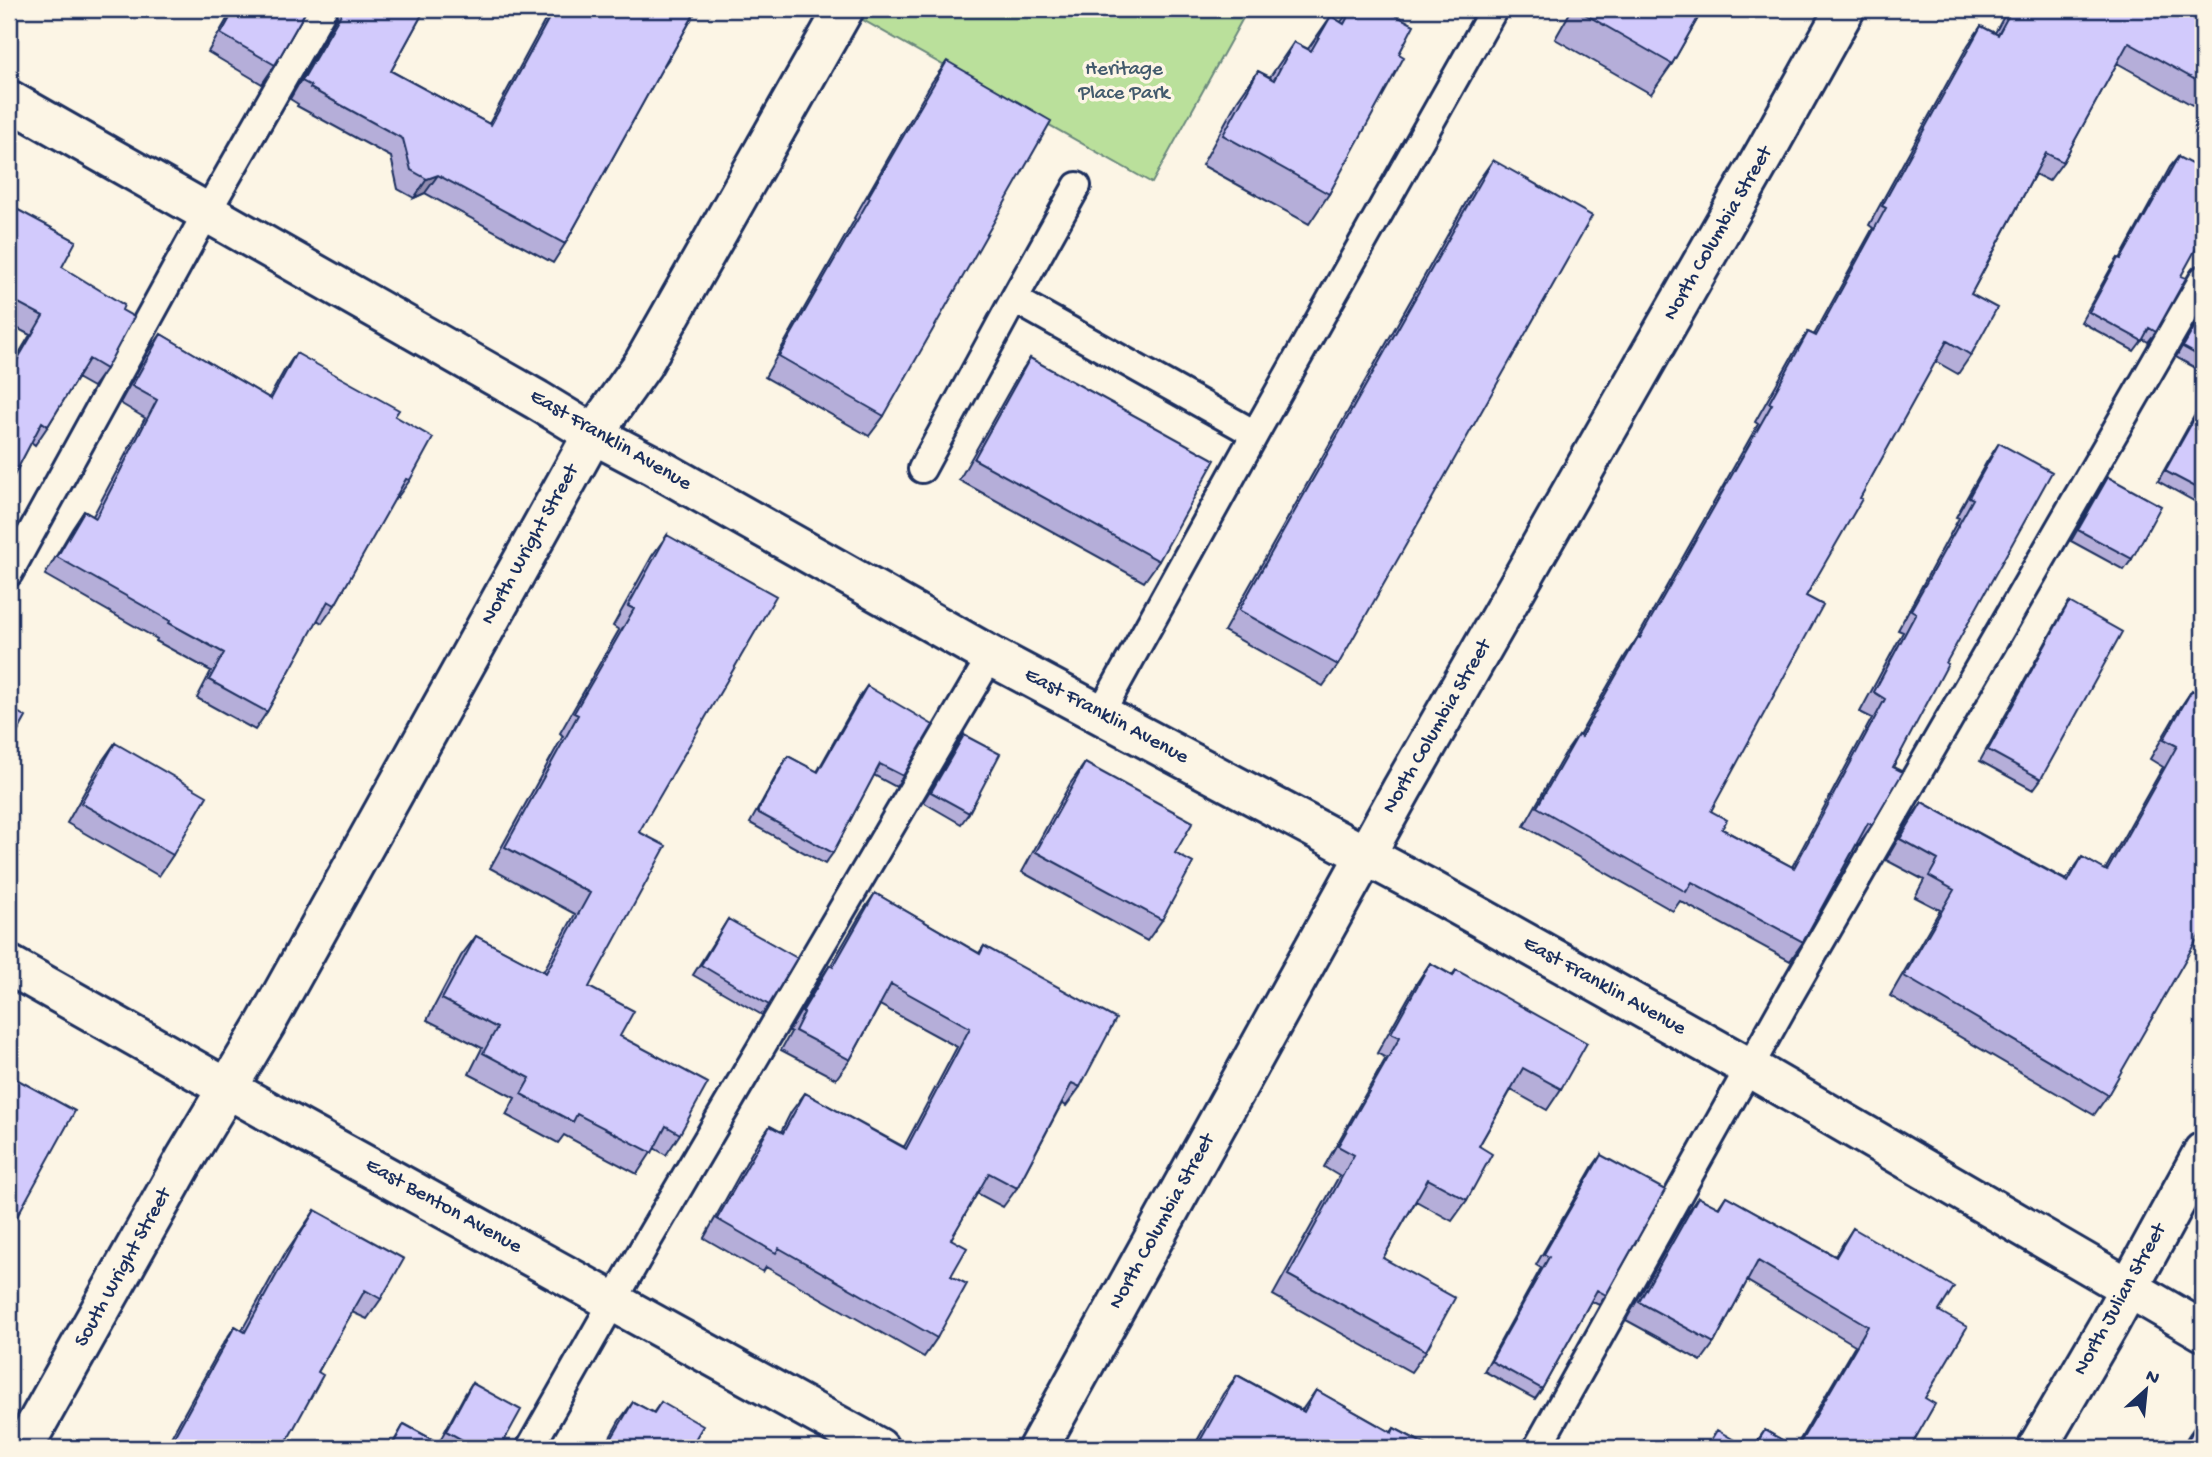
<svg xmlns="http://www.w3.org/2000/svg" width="2212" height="1457" viewBox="0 0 2212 1457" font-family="'Gochi Hand',sans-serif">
	<rect width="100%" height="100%" fill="#fcf5e5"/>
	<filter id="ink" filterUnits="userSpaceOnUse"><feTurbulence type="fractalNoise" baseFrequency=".0143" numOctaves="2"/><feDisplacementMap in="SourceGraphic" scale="14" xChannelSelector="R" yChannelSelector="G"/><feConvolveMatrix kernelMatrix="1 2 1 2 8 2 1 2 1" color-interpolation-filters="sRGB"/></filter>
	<g filter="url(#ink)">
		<path fill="#bae09b" stroke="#6a887c" stroke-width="2" d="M 860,9 L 1248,9 L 1152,183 L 856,16 Z"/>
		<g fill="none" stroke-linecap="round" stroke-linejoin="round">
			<defs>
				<path id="lane" d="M 1014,299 L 1077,186
					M 1255,434 L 1494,9
					M 922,469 L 1014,299 L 1255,434 L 1100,714
					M 9,573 L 207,212 L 323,9
					M 530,1448 L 648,1240 L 991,656
					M 1537,1448 L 1787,1000 L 2203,279"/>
				<path id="street" d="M 9,100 L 537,400 L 593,434 L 654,466 L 991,656 L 1429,889 L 1750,1068 L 2203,1331
					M 9,965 L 287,1122 L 879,1448
					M 23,1448 L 185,1159 L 265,1025 L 593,434 L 643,364 L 844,9
					M 1038,1448 L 1402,789 L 1767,149 L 1845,9
					M 2037,1448 L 2108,1326 L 2203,1152"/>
			</defs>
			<use href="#lane" stroke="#1b2f5e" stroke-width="32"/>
			<use href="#street" stroke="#1b2f5e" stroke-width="44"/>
			<use href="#lane" stroke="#fcf5e5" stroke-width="26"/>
			<use href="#street" stroke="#fcf5e5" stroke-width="38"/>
		</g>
		<path fill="#b5aed9" stroke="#1b2f5e" stroke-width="2" d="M 233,9 L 307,9 L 275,65 L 262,84 L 208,52 Z
			M 339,9 L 425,9 L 391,71 L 489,124 L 548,15 L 536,9 L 697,9 L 670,57 L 661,70 L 565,244 L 553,263 L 425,193 L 414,198 L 398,189 L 391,157 L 297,106 L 298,104 L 290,99 L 337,17 Z
			M 1350,9 L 1384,9 L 1399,54 L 1329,194 L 1309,224 L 1202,165 L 1237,101 L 1258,71 L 1270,77 L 1294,42 L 1308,49 L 1331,16 L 1341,22 Z
			M 1572,9 L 1703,9 L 1672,64 L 1651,94 L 1555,39 Z
			M 2008,9 L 2194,9 L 2203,14 L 2203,111 L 2117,63 L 2063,162 L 2049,181 L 2035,174 L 1971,294 L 1971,355 L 1958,374 L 1935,361 L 1806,596 L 1711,811 L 1722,829 L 1792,867 L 1872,718 L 1860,712 L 1903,632 L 1898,630 L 1959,518 L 1956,517 L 1986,463 L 1999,443 L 1946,663 L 1893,767 L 1872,825 L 1858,845 L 1857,844 L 1803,942 L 1790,961 L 1680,901 L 1673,911 L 1524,826 L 1564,755 L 1578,735 L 1579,736 L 1625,656 L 1638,637 L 1758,424 L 1755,422 L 1795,351 L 1808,332 L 1814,335 L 1873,228 L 1869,225 L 1968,45 L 1981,26 L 1995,33 Z
			M 947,61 L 884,416 L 869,436 L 765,377 L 855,219 L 854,218 L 932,82 Z
			M 2178,157 L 2181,276 L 2156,332 L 2148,342 L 2143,339 L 2134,351 L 2081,322 L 2111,268 L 2118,258 L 2120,259 L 2170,167 Z
			M 1493,160 L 1338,665 L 1323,686 L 1224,631 L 1478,181 Z
			M 9,205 L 62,267 L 122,310 L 106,369 L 93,387 L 77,378 L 48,426 L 35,445 L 31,442 L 9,485 L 9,370 L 30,335 L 9,324 Z
			M 2203,310 L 2203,372 L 2176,357 Z
			M 161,334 L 269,398 L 284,371 L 296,353 L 395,416 L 410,480 L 397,498 L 395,497 L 335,605 L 322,623 L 317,620 L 267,712 L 255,730 L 197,698 L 211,671 L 156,641 L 157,639 L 45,575 L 72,529 L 84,511 L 93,516 L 145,418 L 120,403 L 148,352 Z
			M 1030,358 L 1159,561 L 1144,582 L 959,480 L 1016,379 Z
			M 2203,400 L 2203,506 L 2158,481 Z
			M 2108,477 L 2132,559 L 2124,570 L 2071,541 L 2101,488 Z
			M 667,535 L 639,832 L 589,987 L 680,1134 L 666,1155 L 654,1148 L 637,1174 L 564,1135 L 558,1143 L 506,1115 L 515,1098 L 469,1074 L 482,1048 L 427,1020 L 461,956 L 476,936 L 543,972 L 575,914 L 490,868 L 563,736 L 560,733 L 619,630 L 613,626 L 652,556 Z
			M 2069,602 L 2041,779 L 2033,790 L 1980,761 L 2062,613 Z
			M 867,686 L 903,776 L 896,787 L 874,775 L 833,853 L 825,864 L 750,823 L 781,767 L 788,756 L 817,772 L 859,697 Z
			M 2192,690 L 2108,1095 L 2094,1115 L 1890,996 L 1940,910 L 1915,897 L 1924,880 L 1886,860 L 1908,822 L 1922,802 L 2066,880 L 2082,857 L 2105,870 L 2163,767 L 2150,759 L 2178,711 Z
			M 964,735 L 969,813 L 961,824 L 923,802 Z
			M 115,743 L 173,855 L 159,876 L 67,823 L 100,764 Z
			M 1085,763 L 1175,853 L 1162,920 L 1147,941 L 1022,872 L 1070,784 Z
			M 875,893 L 979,953 L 984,946 L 1080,1087 L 1066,1106 L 1062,1103 L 1017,1188 L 1003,1207 L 977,1193 L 951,1239 L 951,1276 L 937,1338 L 924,1357 L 766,1267 L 763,1272 L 704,1238 L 756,1145 L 770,1126 L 781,1132 L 791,1112 L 805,1093 L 904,1147 L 957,1047 L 880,1005 L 850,1060 L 836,1079 L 781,1050 L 791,1032 L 789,1031 L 817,984 L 830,965 L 831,965 L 862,912 Z
			M 728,919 L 769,1005 L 762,1015 L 693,975 Z
			M 1430,963 L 1452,975 L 1456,970 L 1561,1089 L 1547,1110 L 1511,1090 L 1479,1146 L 1467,1200 L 1452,1221 L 1416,1201 L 1383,1258 L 1426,1351 L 1411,1372 L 1273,1295 L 1339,1176 L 1324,1167 L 1386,1058 L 1377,1053 L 1416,984 Z
			M 1601,1155 L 1606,1295 L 1599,1305 L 1591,1301 L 1542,1389 L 1535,1399 L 1484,1371 L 1541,1268 L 1536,1265 L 1593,1166 Z
			M 1726,1196 L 1835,1256 L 1853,1228 L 1939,1311 L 1925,1398 L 1910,1448 L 1752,1448 L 1765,1430 L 1795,1448 L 1855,1345 L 1747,1281 L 1714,1343 L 1701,1361 L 1626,1320 L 1685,1216 L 1698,1197 L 1718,1208 Z
			M 315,1210 L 381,1299 L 367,1319 L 352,1312 L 318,1372 L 283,1448 L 165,1448 L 221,1347 L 235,1326 L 242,1330 L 284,1255 Z
			M 1237,1375 L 1302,1410 L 1316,1390 L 1391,1432 L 1394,1428 L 1432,1448 L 1193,1448 L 1223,1394 Z
			M 472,1383 L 500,1448 L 450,1448 L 439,1442 L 465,1394 Z
			M 633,1402 L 653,1413 L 661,1402 L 690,1448 L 604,1448 L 619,1421 Z
			M 2202,1416 L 2203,1448 L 2181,1448 L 2188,1436 Z
			M 404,1424 L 448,1448 L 390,1448 Z"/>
		<path fill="#938db0" stroke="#1b2f5e" stroke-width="2" d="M 438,175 L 425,193 L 414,198 L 427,179 Z"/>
		<path fill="#d2cafc" stroke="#1b2f5e" stroke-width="2" d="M 235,9 L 307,9 L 275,65 L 221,34 Z
			M 344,9 L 425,9 L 391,71 L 491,125 L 554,9 L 697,9 L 670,57 L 669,56 L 565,244 L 438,175 L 427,179 L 411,170 L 403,139 L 310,88 L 311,86 L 302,81 Z
			M 1352,9 L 1384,9 L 1414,25 L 1399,54 L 1404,57 L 1329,194 L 1223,135 L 1258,71 L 1274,80 L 1294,42 L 1311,51 L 1331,16 L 1344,24 Z
			M 1576,9 L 1703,9 L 1672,64 Z
			M 2012,9 L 2194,9 L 2203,14 L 2203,84 L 2129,43 L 2127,45 L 2063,162 L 2046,153 L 1971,294 L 1997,308 L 1971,355 L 1947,341 L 1860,498 L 1862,499 L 1806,596 L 1823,605 L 1711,811 L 1727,820 L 1722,829 L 1794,868 L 1885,699 L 1874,692 L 1916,613 L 1911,610 L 1973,499 L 1969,497 L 1999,443 L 2052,472 L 1946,663 L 1948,664 L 1893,767 L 1903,772 L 1872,825 L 1868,823 L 1803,942 L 1692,882 L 1686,892 L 1537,807 L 1578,735 L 1581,737 L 1638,637 L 1640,638 L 1772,404 L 1769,403 L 1808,332 L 1816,336 L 1886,208 L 1882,206 L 1981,26 L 1998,35 Z
			M 947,61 L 1051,121 L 884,416 L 779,356 L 870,198 L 868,197 Z
			M 2178,157 L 2203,170 L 2203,236 L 2181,276 L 2186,278 L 2156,332 L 2149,328 L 2142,341 L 2089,312 L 2118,258 L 2121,259 Z
			M 1493,160 L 1592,216 L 1338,665 L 1239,610 Z
			M 9,205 L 76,241 L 62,267 L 124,305 L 122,310 L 134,317 L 106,369 L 89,359 L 48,426 L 42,422 L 9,485 L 9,374 L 43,316 L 9,298 Z
			M 2203,312 L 2203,358 L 2183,347 Z
			M 161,334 L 271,399 L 296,353 L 399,410 L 395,416 L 433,438 L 410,480 L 406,479 L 335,605 L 328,601 L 267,712 L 209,680 L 224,653 L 169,623 L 170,621 L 57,557 L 84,511 L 96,518 L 157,400 L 132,386 Z
			M 1030,358 L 1215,460 L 1159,561 L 974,459 Z
			M 2203,403 L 2203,491 L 2165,471 Z
			M 2108,477 L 2161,506 L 2132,559 L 2078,530 Z
			M 667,535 L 776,596 L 639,832 L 666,846 L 589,987 L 634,1011 L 620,1036 L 708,1083 L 680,1134 L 666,1126 L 652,1153 L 577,1114 L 573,1122 L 521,1094 L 530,1078 L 483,1053 L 497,1028 L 442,999 L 476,936 L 546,973 L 590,893 L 505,847 L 578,715 L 574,713 L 634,609 L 628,606 Z
			M 2069,602 L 2122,632 L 2041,779 L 1988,750 Z
			M 867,686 L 933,725 L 903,776 L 880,764 L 833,853 L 757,812 L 788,756 L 818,772 Z
			M 2192,690 L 2203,697 L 2203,929 L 2108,1095 L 1904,976 L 1954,890 L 1929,876 L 1938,860 L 1900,839 L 1922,802 L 2068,882 L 2082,857 L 2107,871 L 2177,746 L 2164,739 Z
			M 9,707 L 26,717 L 9,748 Z
			M 964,735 L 1000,754 L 969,813 L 931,792 Z
			M 115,743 L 207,796 L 173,855 L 81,803 Z
			M 1085,763 L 1193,822 L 1175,853 L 1193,863 L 1162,920 L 1036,852 Z
			M 875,893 L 980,954 L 984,946 L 1116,1019 L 1080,1087 L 1072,1083 L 1017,1188 L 989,1173 L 951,1239 L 967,1248 L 951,1276 L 967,1284 L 937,1338 L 779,1248 L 776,1253 L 717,1219 L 770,1126 L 783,1133 L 805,1093 L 906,1149 L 970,1028 L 891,984 L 850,1060 L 795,1031 L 804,1013 L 802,1012 L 830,965 L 833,967 Z
			M 728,919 L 797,958 L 769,1005 L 701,965 Z
			M 1430,963 L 1453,976 L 1456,970 L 1587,1043 L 1561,1089 L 1523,1068 L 1479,1146 L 1492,1154 L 1467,1200 L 1428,1179 L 1383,1258 L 1455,1298 L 1426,1351 L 1288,1275 L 1354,1155 L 1338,1146 L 1400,1037 L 1391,1033 Z
			M 9,1075 L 75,1111 L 9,1231 Z
			M 1601,1155 L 1665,1190 L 1606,1295 L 1597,1290 L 1542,1389 L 1491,1361 L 1549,1257 L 1544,1254 Z
			M 1726,1196 L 1836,1257 L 1853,1228 L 1954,1287 L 1939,1311 L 1967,1327 L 1925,1398 L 1935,1404 L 1910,1448 L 1797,1448 L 1868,1326 L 1758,1261 L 1714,1343 L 1639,1302 L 1698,1197 L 1719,1208 Z
			M 315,1210 L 404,1259 L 381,1299 L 365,1290 L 318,1372 L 323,1375 L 283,1448 L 168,1448 L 235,1326 L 245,1332 L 299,1234 L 300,1235 Z
			M 1237,1375 L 1304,1412 L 1316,1390 L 1392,1433 L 1394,1428 L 1432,1448 L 1196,1448 Z
			M 472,1383 L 521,1410 L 500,1448 L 477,1448 L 446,1431 Z
			M 633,1402 L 654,1413 L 661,1402 L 703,1426 L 690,1448 L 606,1448 Z
			M 2202,1416 L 2203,1448 L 2183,1448 Z
			M 404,1424 L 448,1448 L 391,1448 Z
			M 1717,1430 L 1748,1448 L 1706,1448 Z
			M 1765,1430 L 1796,1448 L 1754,1448 Z"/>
	</g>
	<g text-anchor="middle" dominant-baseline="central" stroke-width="7" stroke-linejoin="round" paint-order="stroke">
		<g font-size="21" fill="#435b6d" stroke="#fcf5e5">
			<text x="1124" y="70">Heritage<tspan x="1124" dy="24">Place Park</tspan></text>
		</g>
		<g font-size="21" fill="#1b2f5e" stroke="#fcf5e5">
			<text transform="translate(1719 234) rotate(-60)">North Columbia Street</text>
			<text transform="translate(610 441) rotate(30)">East Franklin Avenue</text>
			<text transform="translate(531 545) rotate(-61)">North Wright Street</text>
			<text transform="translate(1106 717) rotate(28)">East Franklin Avenue</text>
			<text transform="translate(1438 727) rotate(-60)">North Columbia Street</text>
			<text transform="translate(1604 987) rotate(29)">East Franklin Avenue</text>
			<text transform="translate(443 1207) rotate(29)">East Benton Avenue</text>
			<text transform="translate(1163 1222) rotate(-61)">North Columbia Street</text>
			<text transform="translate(124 1268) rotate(-61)">South Wright Street</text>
			<text transform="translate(2121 1300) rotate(-61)">North Julian Street</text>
		</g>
	</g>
	<rect width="2212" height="1457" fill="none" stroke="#fcf5e5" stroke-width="35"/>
	<rect x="18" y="18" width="2177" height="1422" fill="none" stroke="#1b2f5e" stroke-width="2.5" filter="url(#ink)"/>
	<g transform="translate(2146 1390) rotate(27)" stroke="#fcf5e5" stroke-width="5" paint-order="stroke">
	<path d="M0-5L12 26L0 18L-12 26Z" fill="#1b2f5e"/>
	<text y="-10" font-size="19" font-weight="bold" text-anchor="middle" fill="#1b2f5e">N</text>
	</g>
</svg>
